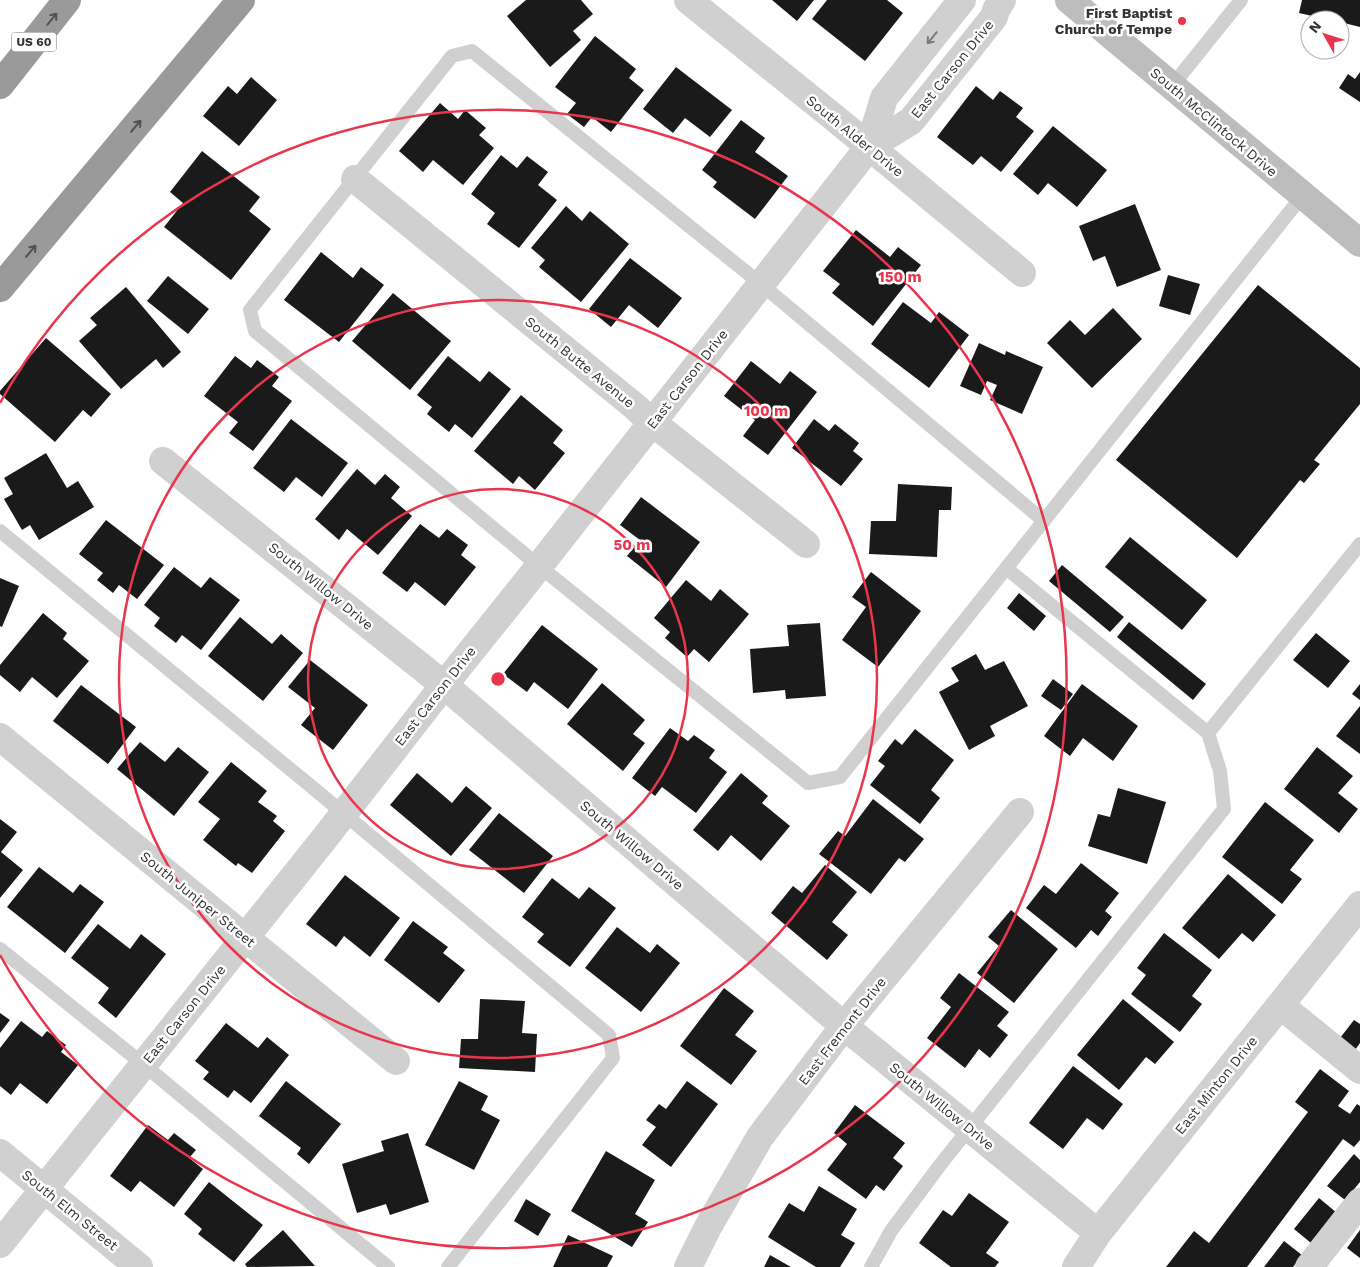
<svg xmlns="http://www.w3.org/2000/svg" width="1360" height="1267" viewBox="0 0 1360 1267" font-family="'Work Sans',sans-serif">
	<rect width="100%" height="100%" fill="#fff"/>
	<path fill="#1a1a1a" d="M 526,0 L 581,0 L 593,14 L 573,31 L 581,40 L 550,67 L 507,16 Z
		M 772,0 L 814,0 L 797,21 Z
		M 827,0 L 887,0 L 903,13 L 865,61 L 812,19 Z
		M 1302,0 L 1360,0 L 1360,27 L 1340,22 L 1340,20 L 1330,20 L 1299,13 Z
		M 595,36 L 636,69 L 629,78 L 644,90 L 611,132 L 592,117 L 584,127 L 567,114 L 576,103 L 555,87 Z
		M 676,67 L 732,110 L 710,137 L 685,118 L 673,133 L 643,109 Z
		M 1360,72 L 1360,102 L 1339,88 L 1348,74 L 1355,79 Z
		M 251,77 L 277,100 L 239,146 L 203,116 L 228,86 L 237,94 Z
		M 976,86 L 993,100 L 1000,91 L 1023,108 L 1016,117 L 1034,131 L 1001,172 L 981,156 L 973,165 L 937,137 Z
		M 440,103 L 458,119 L 465,110 L 486,128 L 479,135 L 494,148 L 463,185 L 433,160 L 423,172 L 399,151 Z
		M 741,120 L 765,138 L 755,152 L 788,176 L 755,219 L 713,187 L 717,182 L 702,170 Z
		M 1053,126 L 1107,170 L 1077,207 L 1048,183 L 1038,195 L 1013,174 Z
		M 202,151 L 260,197 L 249,211 L 271,229 L 231,280 L 164,227 L 183,203 L 170,192 Z
		M 501,155 L 517,168 L 527,156 L 548,172 L 538,185 L 557,200 L 519,248 L 487,224 L 495,213 L 471,194 Z
		M 1135,204 L 1161,270 L 1117,287 L 1105,256 L 1093,261 L 1079,226 Z
		M 566,206 L 582,221 L 590,211 L 629,244 L 581,302 L 539,267 L 545,260 L 531,248 Z
		M 856,230 L 890,257 L 898,247 L 921,265 L 873,326 L 832,293 L 840,284 L 823,271 Z
		M 321,252 L 353,278 L 361,267 L 384,285 L 339,342 L 284,300 Z
		M 630,258 L 682,298 L 658,328 L 629,305 L 611,327 L 589,309 Z
		M 1168,275 L 1200,284 L 1190,315 L 1159,306 Z
		M 168,276 L 209,309 L 188,334 L 147,301 Z
		M 1258,285 L 1360,368 L 1360,404 L 1314,460 L 1320,464 L 1304,483 L 1300,480 L 1237,558 L 1116,460 Z
		M 126,287 L 181,352 L 163,368 L 156,359 L 121,389 L 79,341 L 97,325 L 90,318 Z
		M 393,293 L 451,341 L 410,390 L 352,341 Z
		M 903,302 L 931,323 L 939,312 L 969,335 L 929,388 L 871,344 Z
		M 1113,308 L 1142,339 L 1092,388 L 1047,343 L 1070,320 L 1085,335 Z
		M 46,338 L 111,394 L 91,417 L 83,410 L 55,442 L 0,394 L 0,391 Z
		M 979,343 L 1005,355 L 1006,351 L 1043,367 L 1022,414 L 990,400 L 997,385 L 987,381 L 981,395 L 960,386 Z
		M 235,356 L 251,368 L 257,360 L 279,377 L 272,386 L 292,401 L 253,451 L 229,433 L 238,422 L 204,396 Z
		M 448,356 L 480,382 L 489,371 L 511,389 L 472,438 L 455,424 L 449,432 L 427,414 L 432,407 L 417,395 Z
		M 751,361 L 780,384 L 790,371 L 817,392 L 768,455 L 743,436 L 755,420 L 724,396 Z
		M 521,395 L 563,430 L 553,443 L 565,453 L 535,490 L 519,476 L 513,484 L 474,451 Z
		M 291,419 L 348,463 L 322,497 L 296,477 L 284,492 L 253,468 Z
		M 814,419 L 829,431 L 835,424 L 859,443 L 853,451 L 863,459 L 841,486 L 792,448 Z
		M 46,453 L 67,488 L 78,481 L 94,507 L 39,540 L 30,525 L 22,530 L 4,499 L 13,494 L 4,478 Z
		M 357,469 L 375,485 L 385,474 L 400,487 L 391,498 L 412,516 L 378,555 L 347,529 L 339,540 L 315,519 Z
		M 898,484 L 952,487 L 951,510 L 939,510 L 937,557 L 869,554 L 871,521 L 896,521 Z
		M 641,497 L 700,542 L 666,587 L 627,556 L 640,540 L 620,525 Z
		M 106,520 L 164,565 L 137,599 L 119,585 L 113,593 L 97,580 L 103,573 L 79,554 Z
		M 420,524 L 439,538 L 447,529 L 468,545 L 461,555 L 476,567 L 445,606 L 415,582 L 407,592 L 382,573 Z
		M 1130,537 L 1207,600 L 1182,630 L 1105,567 Z
		M 1062,565 L 1124,617 L 1110,632 L 1049,581 Z
		M 174,567 L 201,588 L 210,577 L 240,600 L 201,650 L 182,635 L 176,643 L 154,626 L 160,618 L 144,605 Z
		M 871,572 L 921,611 L 878,667 L 842,640 L 866,607 L 852,597 Z
		M 0,578 L 19,586 L 2,627 L 0,626 Z
		M 686,580 L 711,601 L 720,589 L 749,614 L 709,662 L 694,649 L 687,657 L 665,638 L 670,632 L 654,618 Z
		M 1019,593 L 1046,616 L 1034,631 L 1007,608 Z
		M 43,613 L 67,633 L 63,639 L 89,661 L 57,698 L 32,677 L 20,692 L 0,675 L 0,665 Z
		M 240,617 L 272,644 L 281,634 L 303,653 L 263,701 L 208,656 Z
		M 1129,622 L 1206,684 L 1193,700 L 1117,637 Z
		M 820,623 L 826,696 L 786,699 L 785,690 L 753,693 L 750,649 L 789,646 L 787,625 Z
		M 542,625 L 598,669 L 568,709 L 534,682 L 527,692 L 503,674 Z
		M 1316,633 L 1350,661 L 1328,688 L 1293,660 Z
		M 976,654 L 985,670 L 1004,661 L 1028,706 L 990,726 L 995,736 L 969,750 L 939,692 L 959,681 L 951,668 Z
		M 310,660 L 368,705 L 333,750 L 301,725 L 315,708 L 288,687 Z
		M 1053,679 L 1073,694 L 1061,710 L 1041,696 Z
		M 602,683 L 645,720 L 633,734 L 645,743 L 623,771 L 567,724 Z
		M 1082,684 L 1138,726 L 1113,761 L 1083,738 L 1070,756 L 1044,736 Z
		M 1360,684 L 1360,700 L 1352,694 Z
		M 81,685 L 136,727 L 108,764 L 53,721 Z
		M 1360,706 L 1360,754 L 1336,736 Z
		M 670,728 L 688,741 L 694,735 L 715,750 L 709,758 L 727,772 L 696,813 L 662,787 L 655,796 L 632,778 Z
		M 915,729 L 954,760 L 931,790 L 940,798 L 920,824 L 870,785 L 885,766 L 878,761 L 895,739 L 902,745 Z
		M 140,742 L 165,762 L 178,747 L 209,772 L 174,816 L 117,769 Z
		M 1317,747 L 1353,776 L 1338,793 L 1358,809 L 1339,833 L 1284,789 Z
		M 231,762 L 267,791 L 258,802 L 277,816 L 273,821 L 285,831 L 252,873 L 238,863 L 236,866 L 203,840 L 220,819 L 198,802 Z
		M 417,773 L 452,803 L 466,786 L 492,808 L 451,856 L 390,805 Z
		M 741,773 L 768,796 L 762,803 L 790,826 L 761,861 L 731,835 L 718,851 L 693,830 Z
		M 1118,788 L 1166,802 L 1147,864 L 1088,846 L 1098,814 L 1110,817 Z
		M 873,799 L 924,839 L 905,862 L 899,858 L 871,894 L 819,854 L 838,831 L 845,836 Z
		M 1265,802 L 1314,840 L 1290,870 L 1302,879 L 1282,904 L 1222,857 Z
		M 499,813 L 553,856 L 524,893 L 469,850 Z
		M 0,819 L 17,832 L 1,852 L 23,870 L 0,898 Z
		M 1081,863 L 1119,893 L 1105,911 L 1112,917 L 1098,936 L 1091,930 L 1076,948 L 1026,908 L 1044,885 L 1056,894 Z
		M 825,865 L 857,892 L 832,922 L 848,935 L 827,960 L 771,913 L 793,886 L 802,893 Z
		M 39,867 L 73,893 L 80,884 L 104,902 L 65,953 L 7,907 Z
		M 1228,874 L 1276,915 L 1253,942 L 1242,933 L 1219,959 L 1182,928 Z
		M 345,875 L 400,918 L 370,957 L 344,936 L 336,947 L 306,924 Z
		M 552,878 L 579,899 L 589,887 L 616,908 L 570,967 L 537,942 L 544,934 L 522,917 Z
		M 1011,910 L 1058,949 L 1014,1003 L 977,973 L 999,946 L 988,937 Z
		M 413,921 L 448,947 L 443,953 L 465,970 L 439,1003 L 384,960 Z
		M 98,924 L 130,949 L 141,934 L 166,954 L 116,1018 L 98,1003 L 109,988 L 71,958 Z
		M 617,927 L 650,953 L 657,944 L 680,963 L 641,1012 L 585,968 Z
		M 1164,933 L 1212,970 L 1192,996 L 1202,1004 L 1180,1032 L 1131,994 L 1146,975 L 1137,968 Z
		M 959,973 L 1009,1012 L 997,1026 L 1008,1035 L 990,1058 L 979,1049 L 965,1068 L 927,1038 L 951,1007 L 940,998 Z
		M 724,988 L 754,1011 L 735,1035 L 757,1051 L 731,1085 L 680,1046 Z
		M 480,999 L 525,1001 L 522,1033 L 537,1034 L 535,1072 L 459,1068 L 461,1039 L 478,1039 Z
		M 1123,999 L 1174,1042 L 1155,1064 L 1146,1057 L 1119,1090 L 1077,1055 Z
		M 0,1013 L 10,1020 L 0,1033 Z
		M 1354,1020 L 1360,1024 L 1360,1043 L 1355,1050 L 1340,1038 Z
		M 21,1021 L 42,1037 L 47,1031 L 66,1045 L 61,1052 L 78,1065 L 47,1104 L 20,1083 L 11,1095 L 0,1086 L 0,1048 Z
		M 226,1023 L 258,1048 L 267,1037 L 289,1055 L 251,1103 L 234,1090 L 228,1098 L 203,1079 L 209,1072 L 195,1061 Z
		M 1073,1066 L 1123,1104 L 1103,1130 L 1087,1118 L 1063,1149 L 1029,1123 Z
		M 1320,1069 L 1349,1091 L 1338,1106 L 1350,1114 L 1357,1104 L 1360,1106 L 1360,1140 L 1354,1147 L 1343,1139 L 1247,1267 L 1166,1267 L 1194,1231 L 1209,1243 L 1308,1112 L 1295,1102 Z
		M 286,1081 L 341,1124 L 309,1164 L 297,1154 L 301,1148 L 259,1116 Z
		M 459,1081 L 488,1096 L 481,1110 L 500,1120 L 474,1170 L 425,1145 Z
		M 687,1081 L 718,1104 L 671,1167 L 642,1145 L 656,1127 L 646,1120 L 659,1104 L 666,1109 Z
		M 855,1105 L 905,1143 L 893,1158 L 903,1166 L 884,1191 L 876,1185 L 866,1199 L 827,1170 L 847,1144 L 834,1133 Z
		M 148,1125 L 168,1140 L 174,1133 L 196,1150 L 189,1158 L 203,1169 L 174,1207 L 140,1181 L 131,1192 L 110,1176 Z
		M 408,1133 L 429,1202 L 390,1215 L 386,1204 L 357,1213 L 342,1164 L 384,1151 L 381,1141 Z
		M 606,1151 L 655,1180 L 635,1214 L 648,1222 L 632,1247 L 571,1211 Z
		M 1354,1154 L 1360,1160 L 1360,1182 L 1345,1200 L 1327,1186 Z
		M 209,1182 L 263,1225 L 234,1262 L 198,1234 L 202,1229 L 184,1214 Z
		M 819,1186 L 857,1209 L 841,1235 L 855,1243 L 840,1267 L 816,1267 L 768,1237 L 789,1203 L 804,1212 Z
		M 969,1193 L 1009,1222 L 986,1253 L 999,1262 L 995,1267 L 951,1267 L 919,1243 L 943,1210 L 952,1216 Z
		M 1319,1198 L 1337,1213 L 1311,1243 L 1294,1229 Z
		M 526,1199 L 551,1214 L 538,1236 L 514,1221 Z
		M 283,1230 L 315,1266 L 247,1267 L 245,1264 Z
		M 1360,1230 L 1360,1258 L 1347,1248 Z
		M 568,1235 L 613,1256 L 607,1267 L 553,1267 Z
		M 1284,1241 L 1302,1255 L 1293,1267 L 1264,1267 Z
		M 770,1255 L 791,1267 L 764,1267 Z"/>
	<g fill="none" stroke-linecap="round" stroke-linejoin="round">
		<path stroke="#d0d0d0" stroke-width="14" d="M 1172,86 L 1241,0
			M 1044,521 L 761,284 L 472,51 L 452,56 L 250,310 L 255,331 L 539,566 L 808,783 L 840,777 L 1303,195
			M 0,531 L 318,792 L 609,1035 L 613,1058 L 448,1267
			M 1208,733 L 1360,544
			M 0,949 L 144,1065 L 388,1267
			M 871,1267 L 891,1231 L 940,1165 L 1224,809 L 1220,771 L 1208,733 L 1006,568"/>
		<path stroke="#d0d0d0" stroke-width="28" d="M 688,0 L 842,124 L 1022,273
			M 869,147 L 884,98 L 962,0
			M 355,179 L 633,405 L 653,423 L 806,544
			M 163,461 L 444,685 L 844,1026 L 1098,1233
			M 0,737 L 396,1061
			M 1280,1005 L 1360,1070
			M 0,1153 L 139,1267
			M 0,1244 L 324,839 L 444,685 L 521,589 L 869,147 L 911,121 L 994,17 L 996,10 L 1002,0
			M 688,1267 L 708,1227 L 760,1137 L 844,1026 L 1020,812
			M 1076,1267 L 1098,1233 L 1360,905
			M 1309,1267 L 1360,1202"/>
		<path stroke="#bdbdbd" stroke-width="28" d="M 1069,0 L 1360,243"/>
		<path stroke="#9a9a9a" stroke-width="28" d="M 0,85 L 67,0
			M 0,288 L 241,0"/>
	</g>
	<defs><path id="oneway-shaft" d="M-6 0H5M1.5-3L5.5 0L1.5 3" fill="none" stroke-width="1.6" stroke-linecap="round" stroke-linejoin="round" transform="scale(1.25)"/></defs>
	<g stroke="#525252">
		<use href="#oneway-shaft" transform="translate(52 19) rotate(-51)"/>
		<use href="#oneway-shaft" transform="translate(136 126) rotate(-50)"/>
		<use href="#oneway-shaft" transform="translate(31 251) rotate(-50)"/>
	</g>
	<use stroke="#7a7a7a" href="#oneway-shaft" transform="translate(932 38) rotate(129)"/>
	<g fill="none" stroke="#e8364e" stroke-width="2.5">
		<circle cx="498" cy="679" r="190"/>
		<circle cx="498" cy="679" r="379"/>
		<path d="M0 403A569 569 0 1 1 0 955"/>
	</g>
	<circle fill="#e8364e" stroke="#fff" stroke-width="2" cx="1182" cy="21" r="5"/>
	<g text-anchor="middle" dominant-baseline="central" stroke-width="5" stroke-linejoin="round" paint-order="stroke">
		<rect fill="#fff" stroke="#707070" stroke-width="1" x="11.5" y="32.5" width="45" height="19" rx="4"/>
		<g font-size="12" font-weight="bold" fill="#333">
			<text x="34" y="42">US 60</text>
		</g>
		<g font-size="14" font-weight="bold" fill="#333" stroke="#fff" text-anchor="end">
			<text x="1172" y="13">First Baptist<tspan x="1172" dy="16">Church of Tempe</tspan></text>
		</g>
		<g font-size="14" fill="#333" stroke="#fff">
			<text transform="translate(952 69) rotate(-51)">East Carson Drive</text>
			<text transform="translate(1214 122) rotate(40)">South McClintock Drive</text>
			<text transform="translate(855 136) rotate(39)">South Alder Drive</text>
			<text transform="translate(580 362) rotate(39)">South Butte Avenue</text>
			<text transform="translate(687 379) rotate(-52)">East Carson Drive</text>
			<text transform="translate(321 586) rotate(39)">South Willow Drive</text>
			<text transform="translate(435 696) rotate(-52)">East Carson Drive</text>
			<text transform="translate(632 845) rotate(40)">South Willow Drive</text>
			<text transform="translate(198 899) rotate(39)">South Juniper Street</text>
			<text transform="translate(184 1014) rotate(-51)">East Carson Drive</text>
			<text transform="translate(842 1031) rotate(-52)">East Fremont Drive</text>
			<text transform="translate(1216 1085) rotate(-51)">East Minton Drive</text>
			<text transform="translate(942 1106) rotate(39)">South Willow Drive</text>
			<text transform="translate(70 1210) rotate(39)">South Elm Street</text>
		</g>
	</g>
	<circle cx="498" cy="679" r="8" fill="#e8364e" stroke="#fff" stroke-width="2.5"/>
	<g font-size="15" text-anchor="middle" font-weight="bold" fill="#e8364e" stroke="#fff" stroke-width="5" stroke-linejoin="round" paint-order="stroke">
		<text x="900" y="282">150 m</text>
		<text x="766" y="416">100 m</text>
		<text x="632" y="550">50 m</text>
	</g>
	<g transform="translate(1325 35) rotate(309)"><circle r="24" fill="#ffffff" stroke="#adadad"/>
	<path d="M0-4L9 19L0 12L-9 19Z" fill="#e8364e"/>
	<text y="-8" font-size="14" font-weight="bold" text-anchor="middle" fill="#333333">N</text>
	</g>
</svg>
